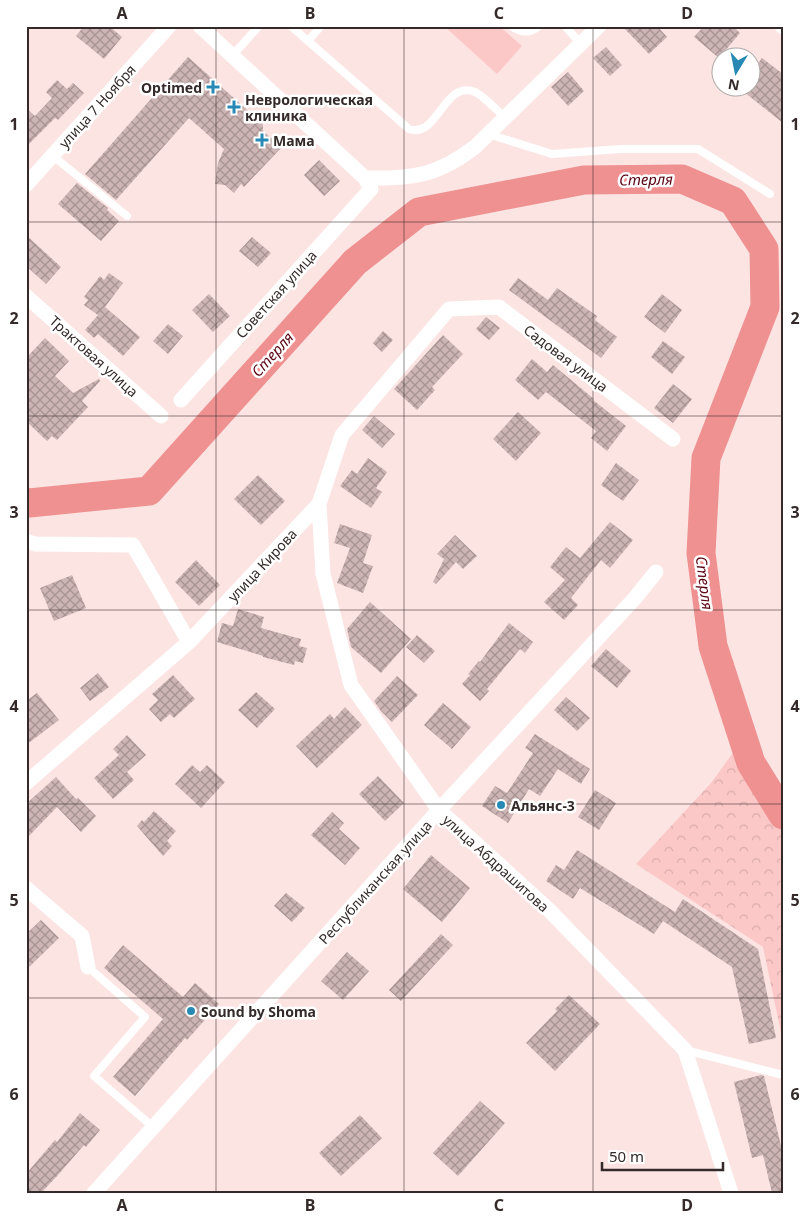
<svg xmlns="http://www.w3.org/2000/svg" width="809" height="1219" viewBox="0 0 809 1219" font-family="'Noto Sans',sans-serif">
	<defs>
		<pattern id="park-crowns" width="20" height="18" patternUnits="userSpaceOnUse" patternTransform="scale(1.25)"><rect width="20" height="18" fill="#fcc8c7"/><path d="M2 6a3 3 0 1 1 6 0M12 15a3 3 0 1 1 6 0" fill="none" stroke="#d8acab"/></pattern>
		<pattern id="building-cross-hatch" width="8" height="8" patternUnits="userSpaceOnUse" patternTransform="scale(1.25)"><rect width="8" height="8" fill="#ccb5b4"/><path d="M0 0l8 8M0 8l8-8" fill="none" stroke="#a69392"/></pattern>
	</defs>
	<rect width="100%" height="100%" fill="#fce4e3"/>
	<path fill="#fcc8c7" d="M 444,26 L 499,26 L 522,46 L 497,74 Z"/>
	<path fill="url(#park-crowns)" d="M 735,750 L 783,831 L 783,1042 L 763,947 L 636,864 L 711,783 Z"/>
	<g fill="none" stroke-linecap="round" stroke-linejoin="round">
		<path stroke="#ee9190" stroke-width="29" d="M 26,502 L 29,503 L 149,491 L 355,262 L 419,212 L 584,180 L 682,179 L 733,201 L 764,249 L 765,307 L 706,458 L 701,553 L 713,646 L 751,763 L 783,815"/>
	</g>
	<path fill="url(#building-cross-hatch)" d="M 84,26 L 109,26 L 122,37 L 104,59 L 76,36 Z
		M 622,26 L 657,26 L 667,37 L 649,54 Z
		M 704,26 L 733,26 L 740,33 L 719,58 L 694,37 Z
		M 606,47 L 622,65 L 610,76 L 593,58 Z
		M 188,57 L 254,116 L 262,111 L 263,131 L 282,147 L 244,187 L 241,184 L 234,193 L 225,185 L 215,184 L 218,163 L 224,149 L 189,118 L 116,200 L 85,174 Z
		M 762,58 L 783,74 L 783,123 L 739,88 L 752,88 L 752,72 Z
		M 568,72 L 584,91 L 568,106 L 551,87 Z
		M 57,80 L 67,89 L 73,83 L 84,93 L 58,120 L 55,118 L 26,147 L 26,108 L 35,116 L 52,98 L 46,92 Z
		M 319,160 L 340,181 L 324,196 L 304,175 Z
		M 77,183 L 108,208 L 107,210 L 119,221 L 101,241 L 58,204 Z
		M 26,235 L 61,267 L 46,284 L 26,266 Z
		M 252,237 L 271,253 L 258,267 L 239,251 Z
		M 109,273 L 123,283 L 105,307 L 140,337 L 123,356 L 98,334 L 94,338 L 85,330 L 98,315 L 84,305 L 88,300 L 84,297 L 100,276 L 104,280 Z
		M 518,278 L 548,300 L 557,288 L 597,316 L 595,320 L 617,337 L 601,358 L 509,290 Z
		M 209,294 L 230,316 L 213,332 L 192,310 Z
		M 662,294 L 682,310 L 665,333 L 644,317 Z
		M 486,317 L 500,328 L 489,340 L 476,329 Z
		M 168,324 L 183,336 L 168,354 L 153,341 Z
		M 383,331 L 393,340 L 382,352 L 373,343 Z
		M 443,335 L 463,354 L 432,387 L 435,390 L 417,410 L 394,389 Z
		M 45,338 L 69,361 L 55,376 L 73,393 L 99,379 L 100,381 L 82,401 L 88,407 L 57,440 L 52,436 L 47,441 L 26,421 L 26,358 Z
		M 663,341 L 685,357 L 672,374 L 651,357 Z
		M 532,359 L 547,372 L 553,365 L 594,399 L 593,400 L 626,426 L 607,451 L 591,438 L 596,431 L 546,392 L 538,400 L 515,380 Z
		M 673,384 L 692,399 L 673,423 L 654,408 Z
		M 518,412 L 541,433 L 516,461 L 493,439 Z
		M 374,416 L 395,434 L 382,448 L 362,430 Z
		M 368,458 L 387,472 L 376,488 L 382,492 L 371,508 L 340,486 L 352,470 L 357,474 Z
		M 616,463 L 639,480 L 623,501 L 601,485 Z
		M 258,475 L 285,501 L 261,525 L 234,499 Z
		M 610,522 L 633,540 L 610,568 L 601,560 L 571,598 L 578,605 L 564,620 L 544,602 L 565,580 L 550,567 L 566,547 L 580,558 Z
		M 340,524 L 372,535 L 363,563 L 373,566 L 363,593 L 337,583 L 350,548 L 334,543 Z
		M 455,535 L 477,556 L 463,569 L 456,562 L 436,584 L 433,582 L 444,559 L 437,554 Z
		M 196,560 L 220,585 L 199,606 L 175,582 Z
		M 72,575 L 86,608 L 54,621 L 40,588 Z
		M 370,602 L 411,639 L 381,673 L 351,647 L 347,629 Z
		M 238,609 L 264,617 L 261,628 L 301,639 L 299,646 L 307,648 L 303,663 L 295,661 L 294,665 L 263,657 L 263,656 L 217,642 L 222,623 L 233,626 Z
		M 509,623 L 533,642 L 525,653 L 520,649 L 487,689 L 489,691 L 480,701 L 462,684 L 470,675 L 468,674 L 479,661 L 480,662 Z
		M 417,635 L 435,651 L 424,663 L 406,647 Z
		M 606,649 L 631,671 L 617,688 L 591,666 Z
		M 98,673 L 109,687 L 90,701 L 80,688 Z
		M 173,675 L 195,699 L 174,718 L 170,714 L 161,722 L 149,709 L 158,700 L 152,694 Z
		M 397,676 L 418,695 L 392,722 L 381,711 L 374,701 Z
		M 256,692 L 275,709 L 257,728 L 238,710 Z
		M 37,693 L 59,720 L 26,745 L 26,701 Z
		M 566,697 L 590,718 L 577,731 L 554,710 Z
		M 443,703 L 471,727 L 452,749 L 424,725 Z
		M 345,707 L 362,725 L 317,768 L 296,746 L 330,714 L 334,719 Z
		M 535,734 L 590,769 L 581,784 L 558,769 L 540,796 L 529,789 L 508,823 L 482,806 L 495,786 L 507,793 L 533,753 L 525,748 Z
		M 127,735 L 146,755 L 127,772 L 134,780 L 113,799 L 94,778 L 119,755 L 113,749 Z
		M 192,765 L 200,772 L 207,765 L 225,782 L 201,808 L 175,784 Z
		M 378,776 L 404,803 L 385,821 L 359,794 Z
		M 56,777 L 76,799 L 78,798 L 96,816 L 81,832 L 57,807 L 26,839 L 26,804 Z
		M 595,790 L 616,803 L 599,830 L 578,817 Z
		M 154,811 L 176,831 L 167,841 L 172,846 L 163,856 L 137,826 L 142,820 L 144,822 Z
		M 332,812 L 344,823 L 339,829 L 360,848 L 345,865 L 311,835 Z
		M 577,850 L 675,912 L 683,899 L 758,949 L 776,1038 L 749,1044 L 732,967 L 663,921 L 654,934 L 580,888 L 573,899 L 546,881 L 556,865 L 564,870 Z
		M 431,855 L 470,888 L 442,922 L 403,889 Z
		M 286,893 L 305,908 L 292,922 L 274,906 Z
		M 41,920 L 59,938 L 26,970 L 26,934 Z
		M 441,934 L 453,945 L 401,1001 L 389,990 Z
		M 123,945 L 183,997 L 195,983 L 219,1004 L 187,1040 L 185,1038 L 135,1096 L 113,1077 L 163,1019 L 104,968 Z
		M 347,952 L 369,971 L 343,1000 L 321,981 Z
		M 569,995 L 600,1024 L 555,1071 L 526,1043 L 557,1011 L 555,1009 Z
		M 761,1075 L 764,1076 L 783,1154 L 783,1193 L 772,1193 L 763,1155 L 752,1158 L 734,1082 Z
		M 480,1101 L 505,1123 L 458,1176 L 433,1153 Z
		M 80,1113 L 100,1130 L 86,1147 L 84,1145 L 58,1175 L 41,1193 L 26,1193 L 26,1174 L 55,1140 L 57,1142 Z
		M 360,1115 L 382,1138 L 341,1176 L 319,1153 Z"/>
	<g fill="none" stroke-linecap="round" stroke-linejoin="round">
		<path stroke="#fff" stroke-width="8" d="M 291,26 L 308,41 L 321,26
			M 511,26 C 521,33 530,34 539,26
			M 565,26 L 581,44
			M 308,41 L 409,129 C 438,139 444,79 475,92 C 484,96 497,111 505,117
			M 232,56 L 259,26
			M 488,134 L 552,154 L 621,149 L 698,149 L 770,194
			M 53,156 L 127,216
			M 88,967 L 145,1017 L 94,1076 L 153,1127
			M 685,1050 L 783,1075"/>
		<path stroke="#fff" stroke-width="15" d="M 200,26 L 365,178 L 370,187
			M 782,26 L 783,27
			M 365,178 C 412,179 437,176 475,147 L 599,26
			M 26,185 L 169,26
			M 26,296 L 161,416
			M 181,400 L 371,189
			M 319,504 L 323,574 L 351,685 L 439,810 L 548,909 L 685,1050 L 731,1193
			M 26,541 L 35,544 L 133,545 L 189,642
			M 26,783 L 189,642 L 319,504 L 342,435 L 449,309 L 499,307 L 673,439
			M 26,888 L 82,936 L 88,967
			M 94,1193 L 439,810 L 635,598 L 656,572"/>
	</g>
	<path fill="none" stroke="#332a29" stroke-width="1" stroke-opacity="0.55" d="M 216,26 L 216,1193M 404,26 L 404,1193M 593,26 L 593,1193M 26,222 L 783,222M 26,416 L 783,416M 26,610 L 783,610M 26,804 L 783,804M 26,998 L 783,998"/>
	<g fill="#2889b4" stroke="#fff" stroke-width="2">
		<path d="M210.5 79.5h5v5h5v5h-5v5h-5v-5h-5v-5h5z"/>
		<path d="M231.5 99.5h5v5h5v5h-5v5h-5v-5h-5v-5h5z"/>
		<path d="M259.5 132.5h5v5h5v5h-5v5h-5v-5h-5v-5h5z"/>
		<circle cx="501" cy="805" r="5"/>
		<circle cx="191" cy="1011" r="5"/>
	</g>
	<g text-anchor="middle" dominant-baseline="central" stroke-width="5" stroke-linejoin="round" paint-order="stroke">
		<g font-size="14" font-weight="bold" fill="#332a29" stroke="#fff" text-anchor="start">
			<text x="202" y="87" text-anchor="end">Optimed</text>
			<text x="245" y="99">Неврологическая<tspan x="245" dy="16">клиника</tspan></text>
			<text x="273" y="140">Мама</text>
			<text x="511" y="805">Альянс-3</text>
			<text x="201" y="1011">Sound by Shoma</text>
		</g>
		<g font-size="14" fill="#332a29" stroke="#fff">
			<text transform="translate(97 106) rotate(-48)">улица 7 Ноября</text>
			<text transform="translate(276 294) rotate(-48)">Советская улица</text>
			<text transform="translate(94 356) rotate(42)">Трактовая улица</text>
			<text transform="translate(566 358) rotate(37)">Садовая улица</text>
			<text transform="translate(262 565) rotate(-47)">улица Кирова</text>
			<text transform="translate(496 863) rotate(42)">улица Абдрашитова</text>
			<text transform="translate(375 882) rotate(-48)">Республиканская улица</text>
		</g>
		<g font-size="15" font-style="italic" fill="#5b0513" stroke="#fff">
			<text transform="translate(646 179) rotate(-1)">Стерля</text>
			<text transform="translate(272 354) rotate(-48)">Стерля</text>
			<text transform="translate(705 583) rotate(83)">Стерля</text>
		</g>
	</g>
	<rect width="809" height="1219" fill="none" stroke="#ffffff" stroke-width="55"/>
	<g transform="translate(736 72) rotate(190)"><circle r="24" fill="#ffffff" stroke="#adaaa9"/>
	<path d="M0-4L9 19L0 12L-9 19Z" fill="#2889b4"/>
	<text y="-8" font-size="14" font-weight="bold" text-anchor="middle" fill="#332a29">N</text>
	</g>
	<path d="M602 1162v8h121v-8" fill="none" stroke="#332a29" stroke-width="2.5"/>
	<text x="609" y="1162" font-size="15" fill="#332a29" stroke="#ffffff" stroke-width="4" paint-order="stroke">50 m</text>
	<rect x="28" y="28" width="754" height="1164" fill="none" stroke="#332a29" stroke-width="2"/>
	<g font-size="16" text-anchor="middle" font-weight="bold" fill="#332a29">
		<text x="122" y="19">A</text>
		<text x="310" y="19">B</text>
		<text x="499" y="19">C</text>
		<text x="687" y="19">D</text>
		<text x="14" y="130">1</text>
		<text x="795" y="130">1</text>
		<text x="14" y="324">2</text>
		<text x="795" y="324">2</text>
		<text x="14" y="518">3</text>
		<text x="795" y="518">3</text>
		<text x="14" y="712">4</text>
		<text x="795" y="712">4</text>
		<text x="14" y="906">5</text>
		<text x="795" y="906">5</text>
		<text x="14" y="1100">6</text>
		<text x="795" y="1100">6</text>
		<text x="122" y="1211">A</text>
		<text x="310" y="1211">B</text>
		<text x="499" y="1211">C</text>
		<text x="687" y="1211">D</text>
	</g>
</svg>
